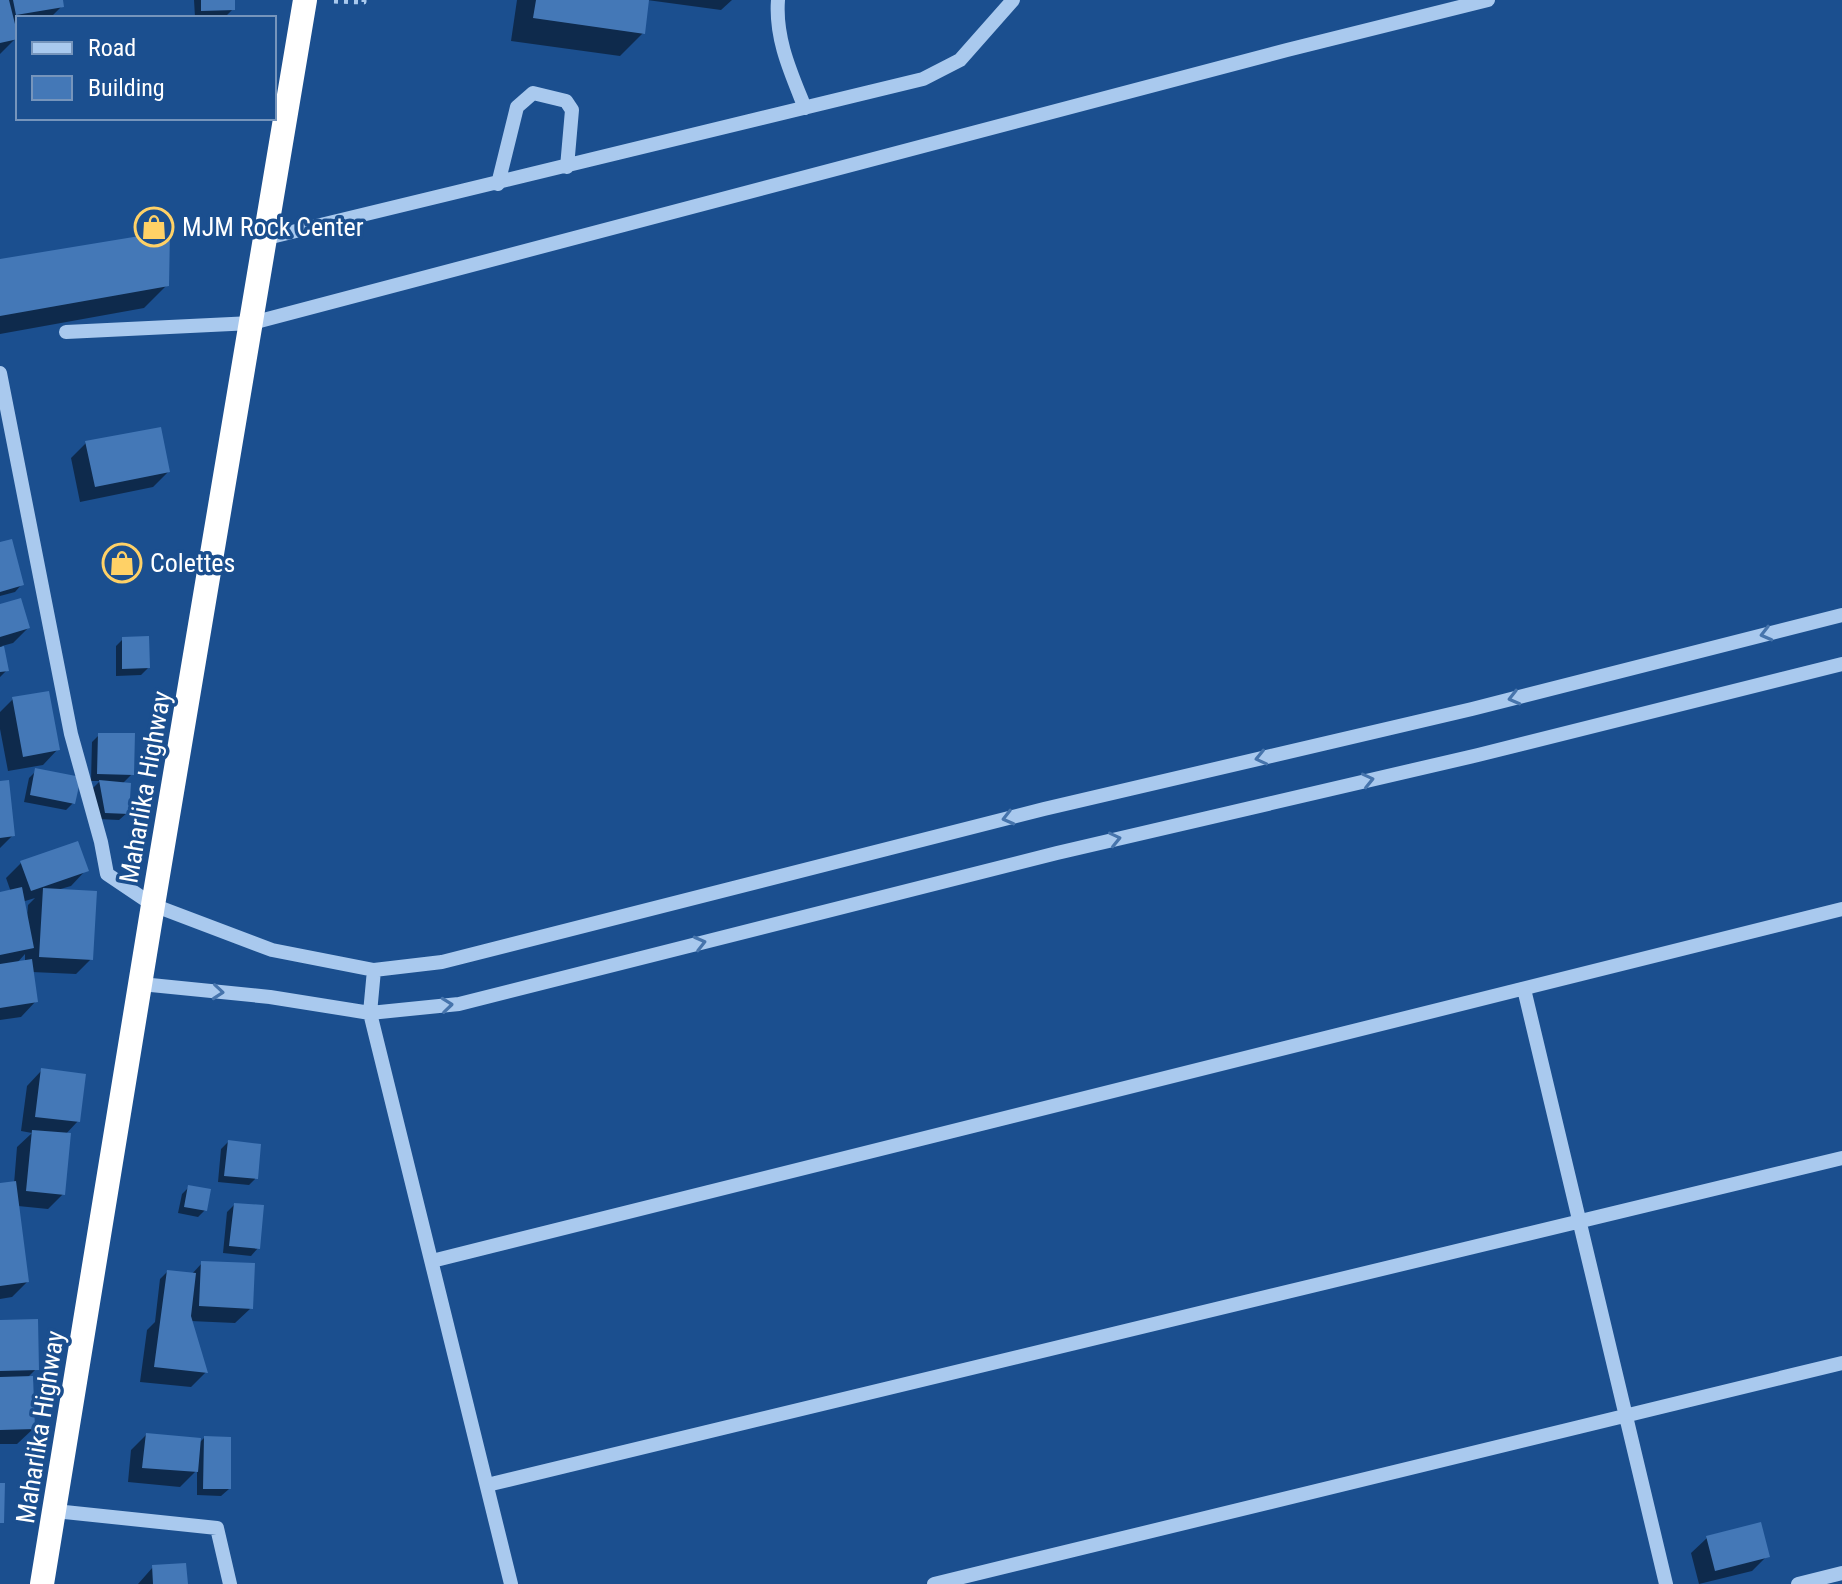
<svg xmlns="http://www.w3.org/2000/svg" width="1842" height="1584" viewBox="0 0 1842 1584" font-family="'Roboto Condensed',sans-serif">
	<rect width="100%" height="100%" fill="#1b4f8f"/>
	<path fill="#0007" fill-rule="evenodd" d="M 0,0 L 61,0 L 62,6 L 50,18 L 18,18 L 18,26 L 14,27 L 16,38 L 0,54 Z
		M 194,0 L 233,0 L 233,9 L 226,16 L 195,17 Z
		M 517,0 L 732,0 L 721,10 L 647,0 L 643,33 L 620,56 L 511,41 Z
		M 0,261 L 167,285 L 144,308 L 0,334 Z
		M 86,443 L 168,472 L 153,487 L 80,502 L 71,458 Z
		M 0,544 L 22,584 L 15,592 L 0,596 Z
		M 0,606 L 28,628 L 13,643 L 2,646 L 7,670 L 0,677 Z
		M 123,639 L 148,668 L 141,675 L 116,676 L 116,646 Z
		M 13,699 L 58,749 L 43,765 L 8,771 L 0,729 L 0,712 Z
		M 99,735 L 132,774 L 122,784 L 127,813 L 119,820 L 98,819 L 92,789 L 100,781 L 91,781 L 92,742 Z
		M 36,771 L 73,803 L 66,810 L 24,802 L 29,778 Z
		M 0,783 L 13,835 L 0,848 Z
		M 21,863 L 86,870 L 71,886 L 57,890 L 91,959 L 76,974 L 32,972 L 36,1001 L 21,1017 L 0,1020 L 0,894 L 11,892 L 6,878 ZM 35,898 L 28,905 L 27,919 L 22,902 ZM 25,954 L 25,962 L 16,964 Z
		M 42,1070 L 78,1121 L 65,1135 L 63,1194 L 48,1209 L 18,1206 L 27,1282 L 12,1297 L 0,1299 L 0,1185 L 14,1184 L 17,1147 L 32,1133 L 21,1131 L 27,1086 Z
		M 228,1142 L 256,1178 L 249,1185 L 218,1182 L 221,1149 Z
		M 189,1187 L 205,1210 L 198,1217 L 178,1213 L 182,1194 Z
		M 234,1205 L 258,1248 L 251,1256 L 223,1253 L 227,1212 Z
		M 202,1263 L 251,1308 L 235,1323 L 190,1321 L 206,1372 L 191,1387 L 140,1382 L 147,1330 L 155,1322 L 160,1279 L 167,1272 L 191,1275 Z
		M 0,1322 L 36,1369 L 27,1378 L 33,1429 L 17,1444 L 0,1444 Z
		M 146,1435 L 198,1444 L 204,1438 L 229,1489 L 221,1496 L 197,1495 L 197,1470 L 180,1487 L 128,1482 L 131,1450 Z
		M 1707,1538 L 1767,1556 L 1752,1571 L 1699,1584 L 1691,1553 Z
		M 153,1567 L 186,1584 L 138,1584 Z"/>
	<path fill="#4478b7" d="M 0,0 L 9,0 L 18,36 L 18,39 L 0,43 Z
		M 13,0 L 63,0 L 64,7 L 16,15 Z
		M 201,0 L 235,0 L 235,10 L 201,11 Z
		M 536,0 L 649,0 L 645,34 L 533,18 Z
		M 170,231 L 169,286 L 0,316 L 0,259 Z
		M 161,427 L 170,472 L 95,487 L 85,441 Z
		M 12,539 L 24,585 L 0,592 L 0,542 Z
		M 21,598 L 30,628 L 0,637 L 0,604 Z
		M 149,636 L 150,668 L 122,669 L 122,637 Z
		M 4,646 L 9,671 L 0,672 L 0,647 Z
		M 49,691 L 60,750 L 23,757 L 12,697 Z
		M 98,733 L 135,733 L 134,775 L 97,774 Z
		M 35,768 L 81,777 L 75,804 L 30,795 Z
		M 9,780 L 15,836 L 0,838 L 0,781 Z
		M 99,780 L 131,783 L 129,814 L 105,813 Z
		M 78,841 L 89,871 L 31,891 L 20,861 Z
		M 22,887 L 34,948 L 0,955 L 0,892 Z
		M 43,888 L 97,891 L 93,960 L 39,957 Z
		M 32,959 L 38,1002 L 0,1008 L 0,964 Z
		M 41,1068 L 86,1074 L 80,1122 L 35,1117 Z
		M 32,1130 L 71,1133 L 65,1195 L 26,1191 Z
		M 228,1140 L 261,1144 L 258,1179 L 224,1176 Z
		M 16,1181 L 29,1282 L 0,1286 L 0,1183 Z
		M 188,1185 L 211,1189 L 207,1211 L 184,1207 Z
		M 234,1203 L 264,1205 L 260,1249 L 229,1246 Z
		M 201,1261 L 255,1263 L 253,1309 L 199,1306 Z
		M 167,1270 L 196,1273 L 191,1316 L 208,1373 L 154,1367 Z
		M 38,1319 L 39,1370 L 0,1371 L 0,1320 Z
		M 33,1376 L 35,1429 L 0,1430 L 0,1377 Z
		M 146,1433 L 201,1438 L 198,1472 L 142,1468 Z
		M 204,1436 L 231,1437 L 231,1489 L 203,1489 Z
		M 0,1483 L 5,1483 L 4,1523 L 0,1523 Z
		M 1761,1522 L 1770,1557 L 1715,1571 L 1706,1536 Z
		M 186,1563 L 188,1584 L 153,1584 L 152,1565 Z"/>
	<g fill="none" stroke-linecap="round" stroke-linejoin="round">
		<path stroke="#a9c9ee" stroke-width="5" stroke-dasharray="4 6" stroke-linecap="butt" d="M 334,1 L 364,2 L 364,0"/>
		<path stroke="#a9c9ee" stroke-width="14" d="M 778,0 C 775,39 791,73 805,108
			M 498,184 L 517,107 L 533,93 L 566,101 L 572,110 L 567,167
			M 267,238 L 923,79 L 960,60 L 1013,0
			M 66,332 L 252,323 L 1287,50 L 1488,0
			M 0,373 L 71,734 L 101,842 L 107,874 L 153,905 L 272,950 L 374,970 L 442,962 L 1044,809 L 1472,709 L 1842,615
			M 374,970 L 370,1013 L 511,1584
			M 141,984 L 270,997 L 370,1013 L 459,1004 L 1057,853 L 1478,755 L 1842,664
			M 1524,989 L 1666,1584
			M 432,1261 L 1842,909
			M 487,1485 L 1842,1158
			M 55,1511 L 217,1528 L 230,1584
			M 934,1584 L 1842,1363
			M 1798,1584 L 1842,1573"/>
		<path stroke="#fff" stroke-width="24" d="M 42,1584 L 153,905 L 305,0"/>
	</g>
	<defs><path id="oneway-chevron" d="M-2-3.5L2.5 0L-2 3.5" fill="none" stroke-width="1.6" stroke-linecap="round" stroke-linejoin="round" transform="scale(2)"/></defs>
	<g stroke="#4674ac">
		<use href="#oneway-chevron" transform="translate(1766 634) rotate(166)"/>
		<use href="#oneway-chevron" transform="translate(1514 698) rotate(166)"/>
		<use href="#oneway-chevron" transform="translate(1261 758) rotate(167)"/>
		<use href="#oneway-chevron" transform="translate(1368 780) rotate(-13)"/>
		<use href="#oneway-chevron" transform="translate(1008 818) rotate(166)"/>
		<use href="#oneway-chevron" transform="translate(1115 839) rotate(-13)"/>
		<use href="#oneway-chevron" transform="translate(700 943) rotate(-14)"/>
		<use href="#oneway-chevron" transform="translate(218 992) rotate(5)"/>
		<use href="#oneway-chevron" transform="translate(447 1005) rotate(-6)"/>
	</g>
	<defs>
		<symbol id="shop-ring" viewBox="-11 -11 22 22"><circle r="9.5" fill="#1b4f8f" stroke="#ffd166" stroke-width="1.5"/><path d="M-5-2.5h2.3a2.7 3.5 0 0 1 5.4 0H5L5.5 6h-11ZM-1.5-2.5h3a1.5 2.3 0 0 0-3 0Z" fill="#ffd166"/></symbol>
	</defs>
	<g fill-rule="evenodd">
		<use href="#shop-ring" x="132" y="205" width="44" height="44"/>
		<use href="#shop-ring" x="100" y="541" width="44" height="44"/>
	</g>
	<g text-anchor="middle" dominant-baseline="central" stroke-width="7" stroke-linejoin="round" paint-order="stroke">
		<g font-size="26" fill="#fff" stroke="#1b4f8f" text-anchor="start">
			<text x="182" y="227">MJM Rock Center</text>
			<text x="150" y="563">Colettes</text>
		</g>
		<g font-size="26" fill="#fff" stroke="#1b4f8f">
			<text transform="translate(145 787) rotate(-80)">Maharlika Highway</text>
			<text transform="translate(40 1427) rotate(-81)">Maharlika Highway</text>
		</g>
	</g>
	<rect x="16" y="16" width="260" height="104" fill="#1b4f8f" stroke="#7695bc" stroke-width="2"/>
	<rect x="32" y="42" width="40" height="12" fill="#a9c9ee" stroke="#7695bc" stroke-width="2"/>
	<text x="88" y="56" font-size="24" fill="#ffffff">Road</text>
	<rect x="32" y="76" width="40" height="24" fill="#4478b7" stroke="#7695bc" stroke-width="2"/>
	<text x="88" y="96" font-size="24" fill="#ffffff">Building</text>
</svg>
